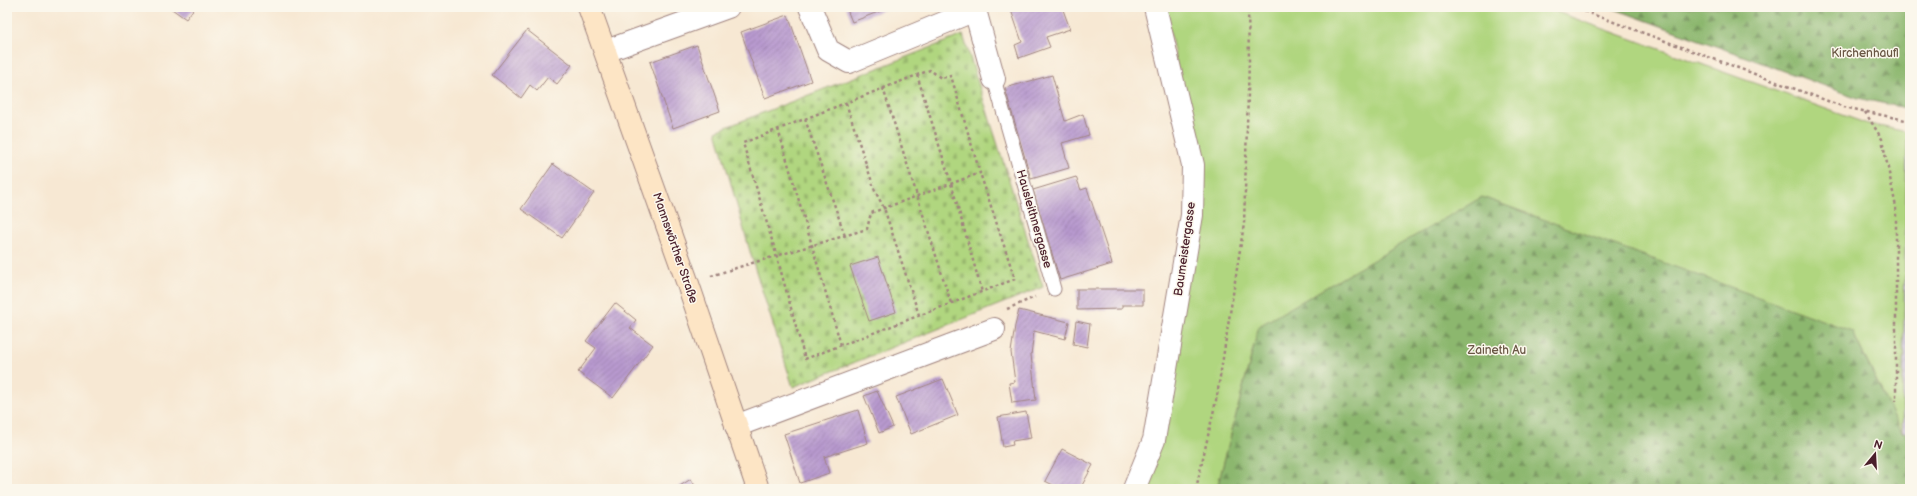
<svg xmlns="http://www.w3.org/2000/svg" width="1917" height="496" viewBox="0 0 1917 496" font-family="'Balsamiq Sans',sans-serif">
	<defs>
		<pattern id="industrial-furrows" width="10" height="10" patternUnits="userSpaceOnUse"><rect width="10" height="10" fill="#c8bfd8"/><path d="M-1 1l2-2M0 10L10 0M9 11l2-2" fill="none" stroke="#ada4ba"/></pattern>
		<pattern id="forest-firs" width="22" height="20" patternUnits="userSpaceOnUse"><rect width="22" height="20" fill="#8cb76e"/><path d="M5 1l3.5 6h-7zM16 11l3.5 6h-7z" fill="#74945b"/></pattern>
		<pattern id="cemetery-stones" width="16" height="16" patternUnits="userSpaceOnUse"><rect width="16" height="16" fill="#b0d67f"/><path d="M2 7V4a2 2 0 0 1 4 0v3zM10 15v-3a2 2 0 0 1 4 0v3z" fill="#99b76e"/></pattern>
		<pattern id="building-hatch" width="6" height="6" patternUnits="userSpaceOnUse"><rect width="6" height="6" fill="#b89acf"/><path d="M-1 1l2-2M0 6l6-6M5 7l2-2" fill="none" stroke="#987da8"/></pattern>
	</defs>
	<rect width="100%" height="100%" fill="#fbf7ec"/>
	<filter id="ink" filterUnits="userSpaceOnUse"><feTurbulence type="fractalNoise" baseFrequency=".025" numOctaves="2"/><feDisplacementMap in="SourceGraphic" scale="8" xChannelSelector="R" yChannelSelector="G"/><feConvolveMatrix kernelMatrix="1 2 1 2 8 2 1 2 1" color-interpolation-filters="sRGB"/></filter>
	<filter id="wash" filterUnits="userSpaceOnUse"><feTurbulence type="fractalNoise" baseFrequency=".012" numOctaves="4" result="noise"/><feDisplacementMap in="SourceGraphic" scale="16" xChannelSelector="R" yChannelSelector="G"/><feGaussianBlur stdDeviation="0.9" result="paint"/><feColorMatrix in="noise" values="0 0 0 0 0 0 0 0 0 0 0 0 0 0 0 0 0 1.4 0 .05"/><feComposite in="paint" operator="in"/></filter>
	<g filter="url(#wash)">
		<rect width="100%" height="100%" fill="#f7e8d3"/>
		<path fill="url(#industrial-furrows)" d="M 1907,132 L 1910,132 L 1910,433 L 1902,433 Z"/>
		<path fill="#b0d67f" stroke="#7d7a55" d="M 1165,7 L 1543,7 L 1865,123 L 1907,132 L 1902,433 L 1852,331 L 1259,326 L 1217,489 L 1141,489 L 1203,196 Z"/>
		<path fill="url(#forest-firs)" stroke="#6b6b4c" d="M 1609,7 L 1910,7 L 1910,109 L 1858,98 Z
			M 1482,197 L 1852,331 L 1902,433 L 1910,433 L 1910,489 L 1217,489 L 1259,326 Z"/>
		<path fill="url(#cemetery-stones)" stroke="#7d7a55" d="M 963,35 L 1043,287 L 793,387 L 753,262 L 716,131 Z"/>
		<g id="blocks">
			<path fill="url(#building-hatch)" d="M 169,7 L 195,7 L 186,19 Z
				M 846,7 L 891,7 L 852,22 Z
				M 1010,7 L 1062,7 L 1070,29 L 1046,37 L 1050,47 L 1019,58 L 1015,45 L 1022,42 Z
				M 788,15 L 811,81 L 765,98 L 741,32 Z
				M 527,30 L 572,65 L 557,84 L 548,77 L 537,91 L 530,85 L 521,98 L 492,75 Z
				M 697,45 L 720,111 L 673,128 L 650,62 Z
				M 1052,75 L 1065,121 L 1083,114 L 1089,135 L 1062,143 L 1069,168 L 1031,179 L 1005,88 Z
				M 553,164 L 594,193 L 562,238 L 521,209 Z
				M 1076,177 L 1081,190 L 1087,188 L 1112,264 L 1060,280 L 1033,190 Z
				M 878,257 L 896,312 L 869,321 L 850,266 Z
				M 1077,289 L 1143,289 L 1143,305 L 1122,305 L 1122,309 L 1077,310 Z
				M 615,303 L 636,320 L 630,328 L 653,345 L 613,398 L 578,372 L 596,348 L 586,341 Z
				M 1019,310 L 1069,322 L 1065,339 L 1034,331 L 1031,355 L 1036,400 L 1012,403 L 1009,383 L 1015,382 L 1011,352 L 1015,326 Z
				M 1076,321 L 1090,324 L 1087,347 L 1073,344 Z
				M 943,379 L 958,415 L 911,434 L 896,397 Z
				M 877,391 L 893,427 L 879,433 L 864,396 Z
				M 858,410 L 868,443 L 824,457 L 829,473 L 800,483 L 784,434 Z
				M 1026,412 L 1031,438 L 1012,441 L 1013,445 L 1003,447 L 998,417 Z
				M 1062,449 L 1093,465 L 1080,489 L 1061,489 L 1045,481 Z
				M 691,479 L 697,489 L 675,489 Z"/>
		</g>
	</g>
	<g filter="url(#ink)">
		<use href="#blocks" fill-opacity="0" stroke="#a0847f" stroke-width="1"/>
		<g fill="none" stroke-linecap="round" stroke-linejoin="round">
			<defs>
				<path id="service" d="M 994,79 L 1054,289"/>
				<path id="minor" d="M 810,7 L 828,50 L 849,62 L 975,10 L 994,79
					M 606,51 L 728,7
					M 736,426 L 994,329
					M 1134,489 L 1154,440 L 1192,215 L 1193,165 L 1155,7"/>
				<path id="secondary" d="M 589,7 L 688,284 L 758,489"/>
			</defs>
			<use href="#service" stroke="#a0847f" stroke-width="15"/>
			<use href="#minor" stroke="#a0847f" stroke-width="24"/>
			<use href="#secondary" stroke="#a0847f" stroke-width="24"/>
			<path stroke="#a0847f" stroke-width="2.5" stroke-dasharray="3 3" stroke-linecap="butt" d="M 1573,7 L 1844,107 L 1910,121
				M 917,75 L 951,183 L 982,292
				M 883,88 L 951,303
				M 846,103 L 875,191 L 884,208 L 919,315
				M 1865,112 L 1882,139 L 1896,207 L 1896,401
				M 805,119 L 845,236
				M 778,129 L 841,345
				M 711,276 C 763,259 815,245 867,229 L 871,213 L 980,173 L 951,76 L 941,78 L 930,70 L 743,143 L 777,257 L 805,359 L 1015,279 L 980,173
				M 1007,309 L 1035,297
				M 1196,489 L 1217,396 L 1244,224 L 1249,60 L 1248,7"/>
			<use href="#service" stroke="#fff" stroke-width="13"/>
			<use href="#minor" stroke="#fff" stroke-width="22"/>
			<use href="#secondary" stroke="#fde5c5" stroke-width="22"/>
		</g>
	</g>
	<g text-anchor="middle" dominant-baseline="central" stroke-width="3" stroke-linejoin="round" paint-order="stroke">
		<g font-size="12" fill="#695644" stroke="#fbf7ec">
			<text x="1865" y="53">Kirchenhaufl</text>
			<text x="1497" y="350">Zaineth Au</text>
		</g>
		<g font-size="12" fill="#4a1f2b" stroke="#fbf7ec">
			<text transform="translate(1034 219) rotate(74)">Hausleithnergasse</text>
			<text transform="translate(675 248) rotate(71)">Mannswörther Straße</text>
			<text transform="translate(1185 249) rotate(-82)">Baumeistergasse</text>
		</g>
	</g>
	<rect width="1917" height="496" fill="none" stroke="#fbf7ec" stroke-width="24"/>
	<g transform="translate(1875 454) rotate(18)" stroke="#fbf7ec" stroke-width="3" paint-order="stroke">
	<path d="M0-3L7 15L0 10L-7 15Z" fill="#4a1f2b"/>
	<text y="-6" font-size="11" font-weight="bold" text-anchor="middle" fill="#4a1f2b">N</text>
	</g>
</svg>
